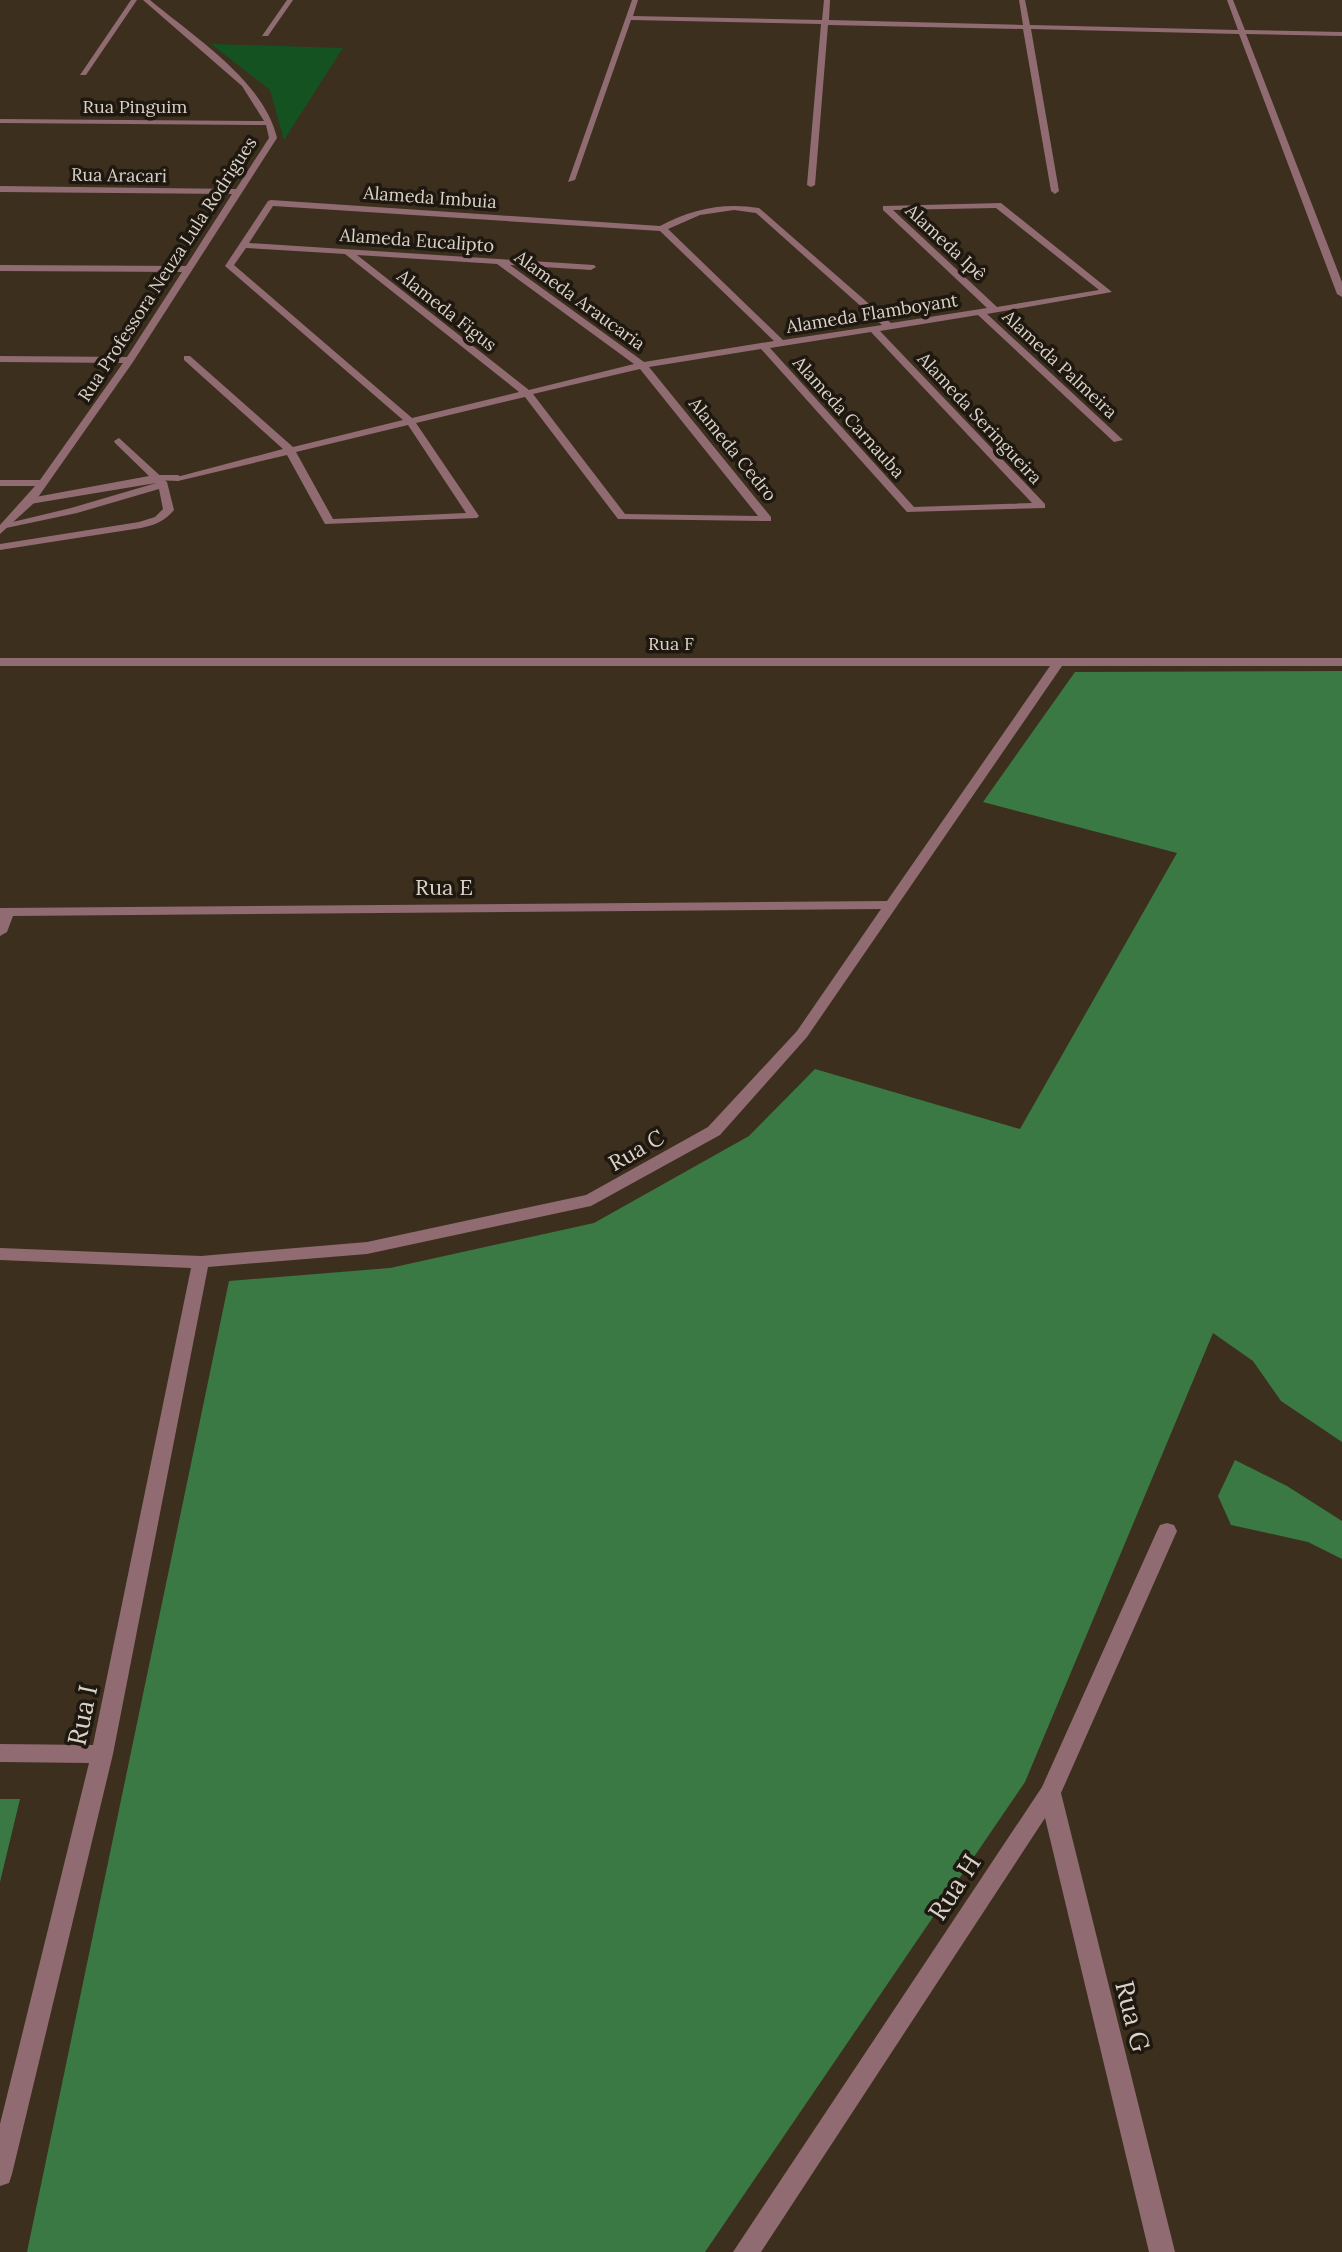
<svg xmlns="http://www.w3.org/2000/svg" width="1342" height="2252" viewBox="0 0 1342 2252" font-family="Lora,serif">
	<rect width="100%" height="100%" fill="#3c2f1d"/>
	<path fill="#145222" d="M 211,44 L 343,48 L 284,140 L 270,90 Z"/>
	<path fill="#3a7944" d="M 1342,671 L 1342,1442 L 1281,1401 L 1253,1361 L 1213,1333 L 1025,1782 L 705,2252 L 27,2252 L 229,1281 L 390,1268 L 594,1223 L 749,1136 L 815,1069 L 1020,1129 L 1177,853 L 983,802 L 1075,672 Z
		M 1235,1460 L 1287,1486 L 1342,1521 L 1342,1559 L 1308,1542 L 1231,1525 L 1218,1496 Z
		M 0,1799 L 20,1799 L 0,1882 Z"/>
	<g fill="none" stroke-linecap="round" stroke-linejoin="round">
		<path fill="#906b72" fill-rule="evenodd" d="M 271,200 L 660,226 C 691,209 724,202 759,208 L 891,323 L 987,308 L 883,210 L 883,206 L 1001,203 L 1112,292 L 987,314 L 1123,440 L 1114,442 L 978,315 L 880,331 L 1045,504 L 1045,508 L 907,512 L 761,349 L 649,367 L 771,517 L 771,521 L 618,519 L 525,397 L 416,423 L 479,516 L 477,518 L 325,524 L 287,455 L 178,481 L 173,478 L 283,449 L 184,360 L 184,356 L 190,356 L 293,447 L 403,420 L 225,266 L 268,201 ZM 273,206 L 660,231 L 774,341 L 644,362 L 510,265 L 591,270 L 596,267 L 594,265 L 249,243 ZM 996,208 L 1099,290 L 997,307 L 893,210 ZM 734,210 L 756,213 L 882,325 L 783,340 L 668,229 L 700,215 ZM 246,248 L 345,254 L 519,392 L 412,418 L 234,265 ZM 357,255 L 497,264 L 634,364 L 529,390 ZM 871,332 L 1032,503 L 914,507 L 770,348 ZM 640,369 L 758,516 L 625,514 L 533,394 ZM 408,425 L 466,513 L 333,519 L 296,452 Z
			M 119,438 L 167,482 L 174,510 C 165,521 155,525 141,528 L 0,550 L 0,544 L 139,522 L 155,517 L 163,509 L 159,489 L 77,513 L 6,528 L 0,525 L 71,508 L 156,483 L 30,504 L 25,501 L 30,498 L 149,476 L 115,443 L 114,441 Z"/>
		<path fill="#906b72" fill-rule="evenodd" d="M 131,0 L 137,0 L 86,75 L 80,75 Z
			M 143,0 L 150,0 C 194,37 264,81 277,138 L 133,362 L 34,503 L 0,534 L 0,525 L 35,486 L 0,486 L 0,480 L 40,480 L 123,363 L 0,362 L 0,356 L 127,357 L 182,272 L 0,271 L 0,265 L 186,266 L 232,194 L 0,192 L 0,186 L 236,189 L 269,138 L 266,125 L 0,123 L 0,119 L 264,121 L 242,86 Z
			M 287,0 L 293,0 L 268,36 L 262,36 Z
			M 632,0 L 638,0 L 633,16 L 822,20 L 824,0 L 830,0 L 829,20 L 1023,25 L 1019,0 L 1025,0 L 1030,25 L 1238,30 L 1227,0 L 1233,0 L 1245,30 L 1342,32 L 1342,36 L 1246,34 L 1342,282 L 1342,297 L 1337,294 L 1239,34 L 1031,29 L 1059,191 L 1055,194 L 1051,191 L 1023,29 L 828,25 L 815,185 L 811,187 L 807,185 L 821,24 L 631,20 L 575,180 L 568,182 Z
			M 157,475 L 178,475 L 183,478 L 178,481 L 153,480 L 152,478 Z
			M 0,658 L 1342,658 L 1342,666 L 1062,666 L 807,1037 L 720,1135 L 591,1206 L 367,1254 L 208,1267 L 113,1754 L 12,2174 L 9,2183 L 0,2186 L 0,2124 L 89,1763 L 0,1762 L 0,1744 L 93,1745 L 191,1268 L 0,1260 L 0,1248 L 201,1256 L 367,1242 L 586,1195 L 708,1127 L 797,1031 L 881,909 L 13,916 L 7,932 L 0,936 L 0,908 L 887,901 L 1050,666 L 0,666 Z
			M 1167,1523 L 1174,1525 L 1177,1531 L 1061,1793 L 1175,2252 L 1149,2252 L 1045,1818 L 761,2252 L 733,2252 L 1042,1787 L 1157,1531 L 1160,1525 Z"/>
	</g>
	<g text-anchor="middle" dominant-baseline="central" stroke-width="7" stroke-linejoin="round" paint-order="stroke">
		<g font-size="18" fill="#dad2c7" stroke="#1e1810">
			<text x="135" y="106">Rua Pinguim</text>
			<text transform="translate(119 175) rotate(1)">Rua Aracari</text>
			<text transform="translate(430 197) rotate(4)">Alameda Imbuia</text>
			<text transform="translate(417 240) rotate(4)">Alameda Eucalipto</text>
			<text transform="translate(946 242) rotate(43)">Alameda Ipê</text>
			<text transform="translate(167 269) rotate(-57)">Rua Professora Neuza Lula Rodrigues</text>
			<text transform="translate(580 300) rotate(36)">Alameda Araucaria</text>
			<text transform="translate(447 310) rotate(38)">Alameda Figus</text>
			<text transform="translate(872 313) rotate(-9)">Alameda Flamboyant</text>
			<text transform="translate(1060 364) rotate(43)">Alameda Palmeira</text>
			<text transform="translate(849 417) rotate(48)">Alameda Carnauba</text>
			<text transform="translate(980 418) rotate(47)">Alameda Seringueira</text>
			<text transform="translate(733 449) rotate(51)">Alameda Cedro</text>
			<text x="671" y="643">Rua F</text>
		</g>
		<g font-size="22" fill="#dad2c7" stroke="#1e1810">
			<text x="444" y="887">Rua E</text>
			<text transform="translate(636 1150) rotate(-30)">Rua C</text>
		</g>
		<g font-size="26" fill="#dad2c7" stroke="#1e1810">
			<text transform="translate(82 1715) rotate(-78)">Rua I</text>
			<text transform="translate(954 1887) rotate(-57)">Rua H</text>
			<text transform="translate(1133 2016) rotate(76)">Rua G</text>
		</g>
	</g>
</svg>
